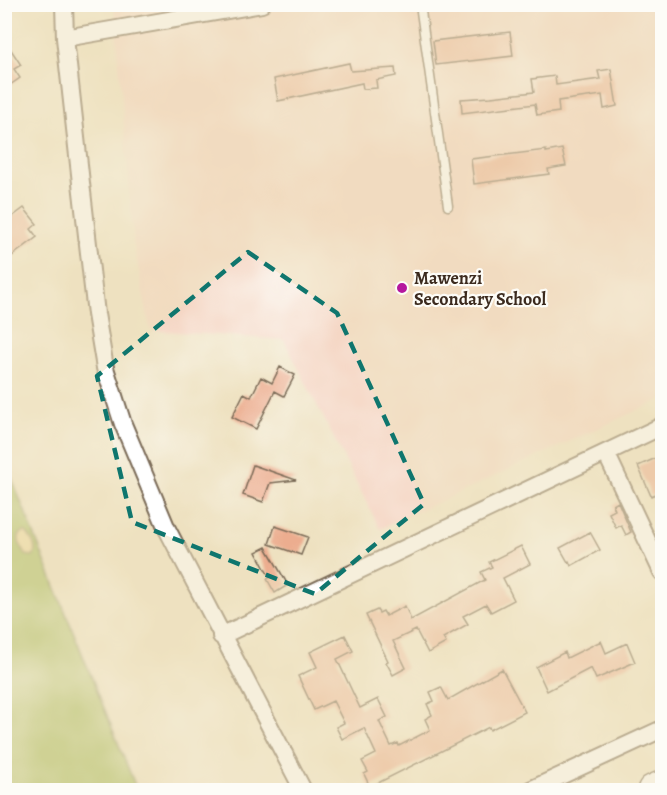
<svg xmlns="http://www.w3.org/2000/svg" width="667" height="795" viewBox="0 0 667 795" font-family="Alegreya,serif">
	<rect width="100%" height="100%" fill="#fdfcf7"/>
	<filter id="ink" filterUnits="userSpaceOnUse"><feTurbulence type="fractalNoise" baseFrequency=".0167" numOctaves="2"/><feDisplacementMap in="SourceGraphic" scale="12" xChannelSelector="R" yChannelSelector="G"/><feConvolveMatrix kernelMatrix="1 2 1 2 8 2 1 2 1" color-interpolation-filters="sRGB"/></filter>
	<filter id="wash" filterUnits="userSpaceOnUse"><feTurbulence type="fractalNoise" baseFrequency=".008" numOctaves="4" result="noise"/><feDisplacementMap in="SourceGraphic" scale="24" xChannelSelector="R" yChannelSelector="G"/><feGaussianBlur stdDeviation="1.35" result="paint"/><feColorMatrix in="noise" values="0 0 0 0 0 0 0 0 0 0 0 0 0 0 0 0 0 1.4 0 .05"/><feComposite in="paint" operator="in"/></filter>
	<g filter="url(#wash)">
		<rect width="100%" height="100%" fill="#eee1c0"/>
		<path fill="#f4d3c0" d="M 114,5 L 662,5 L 662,399 L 380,529 L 284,340 L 150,330 L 134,245 Z"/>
		<path fill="#a8bd61" stroke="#727440" stroke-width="1.5" d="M 5,462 L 137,790 L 4,790 Z"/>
		<path fill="#eeda9e" stroke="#94825e" stroke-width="1.5" d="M 23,532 L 26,532 C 32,539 38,548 33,556 L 26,555 L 19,542 L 19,536 Z"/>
		<g id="blocks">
			<path fill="#ecad8f" d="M 510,32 L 513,56 L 436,65 L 433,41 Z
				M 4,39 L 21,65 L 14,69 L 20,78 L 4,89 Z
				M 349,63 L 351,71 L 395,68 L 396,76 L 376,80 L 377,88 L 363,89 L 362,83 L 278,101 L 274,79 Z
				M 611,69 L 617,106 L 604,109 L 602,95 L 558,101 L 559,112 L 537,115 L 535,104 L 462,113 L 461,99 L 491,97 L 534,92 L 532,79 L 555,76 L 556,85 L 600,79 L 598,71 Z
				M 562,149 L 566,166 L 548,169 L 549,174 L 474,184 L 471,159 L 546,150 L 546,152 Z
				M 24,208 L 37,224 L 31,229 L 37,237 L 4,262 L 4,223 Z
				M 280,367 L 295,375 L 284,396 L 275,391 L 256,429 L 232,417 L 244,393 L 251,397 L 261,377 L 272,383 Z
				M 656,458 L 663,473 L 663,491 L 651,496 L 638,466 Z
				M 253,465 L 296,480 L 270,483 L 263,502 L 243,495 Z
				M 618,502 L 631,532 L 626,535 L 621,525 L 616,528 L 609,513 L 615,510 L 613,505 Z
				M 275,526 L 308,537 L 301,555 L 269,544 Z
				M 590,532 L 600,550 L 571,566 L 569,561 L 568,562 L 560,548 Z
				M 521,546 L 530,564 L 503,578 L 514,600 L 491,612 L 486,604 L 463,616 L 468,624 L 443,638 L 446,643 L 428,653 L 416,630 L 393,641 L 406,668 L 393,675 L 386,662 L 388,661 L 366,615 L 377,610 L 379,613 L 383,611 L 386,616 L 405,606 L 411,620 L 485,580 L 481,572 L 492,567 L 489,562 Z
				M 266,547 L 288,585 L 275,593 L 267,579 L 270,578 L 256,552 Z
				M 345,635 L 353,651 L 337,659 L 360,708 L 378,699 L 387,717 L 379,721 L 391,746 L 398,743 L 399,746 L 430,730 L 425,719 L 432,715 L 427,704 L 434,701 L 430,692 L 441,687 L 448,700 L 502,669 L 525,712 L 490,730 L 489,727 L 370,787 L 364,774 L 368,772 L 362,761 L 376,754 L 364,728 L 342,739 L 336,727 L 344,723 L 333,701 L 314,710 L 298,676 L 317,667 L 310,652 Z
				M 601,641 L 606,653 L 627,643 L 635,662 L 596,679 L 591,668 L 547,691 L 536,667 L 565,652 L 567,658 Z"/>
		</g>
	</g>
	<g filter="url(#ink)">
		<use href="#blocks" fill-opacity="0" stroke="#7a6a57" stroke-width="1.5"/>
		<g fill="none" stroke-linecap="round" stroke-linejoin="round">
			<defs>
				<path id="lane" d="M 420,4 L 448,206"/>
				<path id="street" d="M 64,4 L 65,38 L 81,183 L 96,314 L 105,368 L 123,424 L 167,529 L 303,790
					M 65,38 L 262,4
					M 606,453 L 662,572
					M 221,636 L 662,426
					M 530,790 L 662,729"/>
				<path id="highway" d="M 653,790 L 662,786"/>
			</defs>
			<use href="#lane" stroke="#7a6a57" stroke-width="11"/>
			<use href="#street" stroke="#7a6a57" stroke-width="20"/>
			<use href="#highway" stroke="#7a6a57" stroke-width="33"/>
			<use href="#lane" stroke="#fff" stroke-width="8"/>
			<use href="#street" stroke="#fff" stroke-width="16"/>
			<use href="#highway" stroke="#fff" stroke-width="30"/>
		</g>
	</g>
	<path d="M0 0H667V795H0ZM 248,252 L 337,313 L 424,504 L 315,594 L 132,522 L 97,376 Z" fill="#eee1c0" fill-opacity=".55" fill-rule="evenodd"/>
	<path fill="none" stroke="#0f766e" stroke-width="4.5" stroke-dasharray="12 8" stroke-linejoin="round" d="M 248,252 L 337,313 L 424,504 L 315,594 L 132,522 L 97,376 Z"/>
	<circle fill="#b5179e" stroke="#fdfcf7" stroke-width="2" cx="402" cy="288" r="6"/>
	<g text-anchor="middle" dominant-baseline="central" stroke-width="4.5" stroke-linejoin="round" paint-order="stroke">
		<g font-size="18" font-weight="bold" fill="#3b2a1e" stroke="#fdfcf7" text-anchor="start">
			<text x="414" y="278">Mawenzi<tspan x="414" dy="21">Secondary School</tspan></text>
		</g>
	</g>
	<rect width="667" height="795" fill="none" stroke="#fdfcf7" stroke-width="24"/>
</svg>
